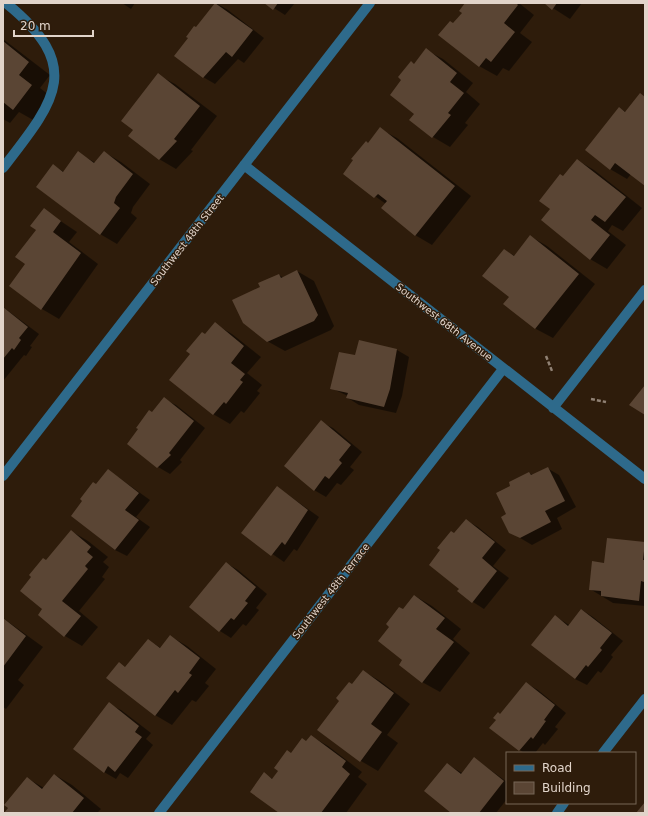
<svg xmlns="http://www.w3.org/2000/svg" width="648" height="816" viewBox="0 0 648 816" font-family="'DejaVu Sans',sans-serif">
	<rect width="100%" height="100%" fill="#2e1c0b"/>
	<path fill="#0007" d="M 122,3 L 135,3 L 131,9 Z
		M 216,3 L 228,10 L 264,38 L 244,63 L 238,59 L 215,84 L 203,77 L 197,28 Z
		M 266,3 L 295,3 L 285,15 Z
		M 466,3 L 519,3 L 534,15 L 520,33 L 532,42 L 509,71 L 503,68 L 497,76 L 479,66 L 440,35 L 454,24 L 463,12 Z
		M 545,3 L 582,3 L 570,19 Z
		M 3,39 L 50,75 L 40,88 L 53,98 L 35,121 L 19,112 L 10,123 L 3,119 Z
		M 426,50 L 443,59 L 473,83 L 466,92 L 480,104 L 465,123 L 468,125 L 450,147 L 433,137 L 411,119 L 415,114 L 403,80 Z
		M 158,75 L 175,84 L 217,116 L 191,150 L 193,151 L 176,169 L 159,159 L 134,129 Z
		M 640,94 L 645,97 L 645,185 L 631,174 L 627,179 L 610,169 L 619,108 L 626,112 Z
		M 380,129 L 397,138 L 471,196 L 432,245 L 415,235 L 386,204 L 344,174 Z
		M 104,152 L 121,162 L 150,184 L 133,207 L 131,213 L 137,218 L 117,244 L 100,234 L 53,165 L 64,172 L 78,153 L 96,163 Z
		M 577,160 L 594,170 L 642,208 L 623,231 L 612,225 L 608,231 L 626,245 L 607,269 L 590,259 L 551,209 L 564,178 Z
		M 44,210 L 77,232 L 69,242 L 98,264 L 59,319 L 42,309 L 27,264 Z
		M 530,236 L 547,246 L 595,284 L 553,338 L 536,329 L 505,304 L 510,297 L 504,250 L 515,256 Z
		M 297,271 L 314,281 L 334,326 L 331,330 L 285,351 L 267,341 L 261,287 L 279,275 L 284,278 Z
		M 3,307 L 39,334 L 30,346 L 32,347 L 26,356 L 24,355 L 3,381 Z
		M 215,324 L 232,334 L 261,357 L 247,373 L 262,385 L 257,391 L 260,393 L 244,413 L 241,411 L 230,424 L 213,414 Z
		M 397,350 L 409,357 L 402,396 L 396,413 L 359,405 L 348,398 L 348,396 L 331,388 L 356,357 Z
		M 164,399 L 176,405 L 205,428 L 180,460 L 182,462 L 170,474 L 158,467 L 153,413 Z
		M 321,422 L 333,428 L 362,452 L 350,467 L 354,470 L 341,485 L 337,483 L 326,497 L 314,490 Z
		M 547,468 L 559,475 L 576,507 L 557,518 L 562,529 L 532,545 L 510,532 L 508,515 L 512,486 L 529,473 L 533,475 Z
		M 108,470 L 150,500 L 136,517 L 150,527 L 127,556 L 115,550 L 72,516 Z
		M 277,487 L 319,517 L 297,551 L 294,549 L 284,562 L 242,533 Z
		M 466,520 L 478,527 L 506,550 L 493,566 L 509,578 L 484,609 L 473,602 L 460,589 L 454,534 Z
		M 71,531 L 88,541 L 108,557 L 103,562 L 109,567 L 102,577 L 105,579 L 79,611 L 98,627 L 82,646 L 65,636 L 44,609 Z
		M 645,543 L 645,606 L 613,603 L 590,589 L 605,564 Z
		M 226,563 L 238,570 L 267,594 L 256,608 L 259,610 L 246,626 L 243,624 L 231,638 L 220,631 L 190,607 Z
		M 415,596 L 432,606 L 461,629 L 453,639 L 470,653 L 440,692 L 422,682 L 404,659 L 403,610 Z
		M 582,610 L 593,617 L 623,641 L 611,655 L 613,657 L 601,673 L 598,671 L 587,685 L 575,679 L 555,616 L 569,625 Z
		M 3,618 L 43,647 L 18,680 L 24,685 L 6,709 L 3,707 Z
		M 170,636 L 187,646 L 216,669 L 205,683 L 209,686 L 196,702 L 192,700 L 172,725 L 155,715 L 119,663 L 126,668 L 148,640 L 161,648 Z
		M 363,671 L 380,681 L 410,704 L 387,735 L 398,743 L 378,771 L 361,761 L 319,730 Z
		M 526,683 L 538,690 L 566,713 L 555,727 L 558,729 L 545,745 L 543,743 L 535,753 L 524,753 L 491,728 Z
		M 109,704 L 121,710 L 151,733 L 146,739 L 153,745 L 128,778 L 120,773 L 116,779 L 104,772 Z
		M 311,736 L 328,746 L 362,772 L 358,777 L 367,784 L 346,813 L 280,813 L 264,774 L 273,779 L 291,754 L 307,742 Z
		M 474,758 L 507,782 L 507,799 L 496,813 L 452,813 L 447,764 L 462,773 Z
		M 55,775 L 72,785 L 101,809 L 97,813 L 6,813 L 27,778 L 44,788 Z"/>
	<path fill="#5a4534" d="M 215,3 L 253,30 L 232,57 L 226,52 L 203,78 L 174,56 L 188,38 L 186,37 L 194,26 L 196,27 Z
		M 264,3 L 278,3 L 273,10 Z
		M 465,3 L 516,3 L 518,5 L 504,23 L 515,32 L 491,62 L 486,58 L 479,67 L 438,35 L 450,21 L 453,23 L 462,13 L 459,11 Z
		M 544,3 L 557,3 L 552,10 Z
		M 3,41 L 29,62 L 19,75 L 32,85 L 13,110 L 3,102 Z
		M 426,48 L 457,73 L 450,82 L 464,93 L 448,113 L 451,115 L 432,138 L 409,120 L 414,114 L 390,95 L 401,80 L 398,77 L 411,61 L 414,64 Z
		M 158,73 L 200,106 L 174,139 L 177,141 L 159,160 L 128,136 L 133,130 L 121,121 Z
		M 640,93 L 645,97 L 645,186 L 615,163 L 610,170 L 585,150 L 619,107 L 625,112 Z
		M 380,127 L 455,186 L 415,236 L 381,208 L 387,201 L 378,194 L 374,198 L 343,174 L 353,160 L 351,159 L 366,141 L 368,143 Z
		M 78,151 L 94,163 L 104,151 L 133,174 L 116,197 L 114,203 L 120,208 L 100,235 L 36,187 L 53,164 L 63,172 Z
		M 577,159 L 626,197 L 605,222 L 595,215 L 591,220 L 610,235 L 590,260 L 541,220 L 550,209 L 539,201 L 560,174 L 563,176 Z
		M 44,208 L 61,221 L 53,232 L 81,253 L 41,310 L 9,286 L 25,264 L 15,257 L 36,230 L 30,226 Z
		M 530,235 L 579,274 L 535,329 L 503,304 L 509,297 L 482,276 L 504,249 L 514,256 Z
		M 297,270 L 318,315 L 314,321 L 267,342 L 243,323 L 232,300 L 260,287 L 258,283 L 279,274 L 281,278 Z
		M 3,307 L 28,327 L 19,338 L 21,340 L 14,350 L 12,348 L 3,359 Z
		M 215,322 L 244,346 L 231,363 L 245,374 L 240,380 L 243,382 L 226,404 L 224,402 L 213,415 L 169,380 L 190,354 L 186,351 L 202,332 L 205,334 Z
		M 359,340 L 397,349 L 390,389 L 384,407 L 346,398 L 348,393 L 330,389 L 339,352 L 355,355 Z
		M 645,385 L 645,415 L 629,405 Z
		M 164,397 L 194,421 L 169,453 L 171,455 L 157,468 L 127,444 L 138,429 L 136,428 L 149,410 L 152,412 Z
		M 321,420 L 351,445 L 339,460 L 342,463 L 329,479 L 325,476 L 314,491 L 284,466 Z
		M 548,467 L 565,501 L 545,511 L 551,522 L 520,538 L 509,533 L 501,517 L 506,514 L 496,493 L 510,486 L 509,482 L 529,472 L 531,475 Z
		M 108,469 L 139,493 L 125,510 L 139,520 L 115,550 L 71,516 L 82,501 L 80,499 L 93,482 L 96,484 Z
		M 277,486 L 308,510 L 285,545 L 282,542 L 271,556 L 241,533 Z
		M 466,519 L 495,542 L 482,558 L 497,571 L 472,603 L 457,591 L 459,589 L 429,565 L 440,550 L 437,548 L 451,531 L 454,533 Z
		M 71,530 L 91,547 L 87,552 L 93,557 L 85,566 L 88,569 L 62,601 L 81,616 L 64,637 L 38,615 L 42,609 L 20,591 L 31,577 L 29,575 L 43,558 L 46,560 Z
		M 607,538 L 645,542 L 643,560 L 645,560 L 645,577 L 644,582 L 641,581 L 639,601 L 601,596 L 601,591 L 589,590 L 592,561 L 604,563 Z
		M 226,562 L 256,587 L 245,601 L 248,603 L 234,620 L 231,618 L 219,632 L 189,607 Z
		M 414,595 L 445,618 L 436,629 L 454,642 L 422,683 L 399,665 L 402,660 L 378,641 L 389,627 L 386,624 L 399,607 L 403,609 Z
		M 581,609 L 612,633 L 600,648 L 602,650 L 588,667 L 586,665 L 575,679 L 531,645 L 555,615 L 568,626 Z
		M 3,618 L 26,636 L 3,667 Z
		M 170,635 L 200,658 L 189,673 L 192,675 L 178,693 L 175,690 L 155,716 L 106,678 L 119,662 L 125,667 L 148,639 L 160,648 Z
		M 363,670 L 394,693 L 371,724 L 382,732 L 360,762 L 317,730 L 339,701 L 336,698 L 349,682 L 352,684 Z
		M 526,682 L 555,705 L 544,720 L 546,721 L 533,739 L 531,737 L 519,751 L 489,728 L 496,720 L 493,718 L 498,712 L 500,714 Z
		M 109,702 L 139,726 L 135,732 L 142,737 L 115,772 L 108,766 L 104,773 L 73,749 Z
		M 311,735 L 346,761 L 342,767 L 350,774 L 321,813 L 279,813 L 250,792 L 264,772 L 272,779 L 278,771 L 274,768 L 287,750 L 291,753 L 302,738 L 306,741 Z
		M 474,757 L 504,781 L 479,813 L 451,813 L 424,791 L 447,763 L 461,774 Z
		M 54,774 L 84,798 L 72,813 L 4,813 L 8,808 L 4,805 L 27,777 L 42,789 Z
		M 645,802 L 645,813 L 636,813 Z"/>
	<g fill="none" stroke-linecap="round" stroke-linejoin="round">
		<path stroke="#908174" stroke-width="2.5" stroke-dasharray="4 2" stroke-linecap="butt" d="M 546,356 L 552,371
			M 591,399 L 606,402"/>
		<path stroke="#2e6a8b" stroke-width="10" d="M 244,165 L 645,479
			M 3,168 C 55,101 85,67 6,3
			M 553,408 L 645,290
			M 3,476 L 370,3
			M 603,753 L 645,699
			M 159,813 L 503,369
			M 557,813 L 564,803"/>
	</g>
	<g text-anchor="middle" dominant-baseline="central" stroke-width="3" stroke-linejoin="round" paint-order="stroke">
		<g font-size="10" fill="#e1d4ca" stroke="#2e1c0b">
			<text transform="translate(187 240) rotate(-52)">Southwest 48th Street</text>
			<text transform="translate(444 322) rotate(38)">Southwest 68th Avenue</text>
			<text transform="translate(331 591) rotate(-52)">Southwest 48th Terrace</text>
		</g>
	</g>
	<rect width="648" height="816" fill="none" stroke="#e1d4ca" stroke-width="8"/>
	<rect x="506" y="752" width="130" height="52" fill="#2e1c0b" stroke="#766657"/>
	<rect x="514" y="765" width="20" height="6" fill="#2e6a8b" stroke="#766657"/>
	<text x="542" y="772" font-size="12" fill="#e1d4ca">Road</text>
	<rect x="514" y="782" width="20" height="12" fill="#5a4534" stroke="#766657"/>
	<text x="542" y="792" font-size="12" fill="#e1d4ca">Building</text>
	<path d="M14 30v6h79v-6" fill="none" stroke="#e1d4ca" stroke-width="2"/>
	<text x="20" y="30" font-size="12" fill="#e1d4ca" stroke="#2e1c0b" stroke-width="3" paint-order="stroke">20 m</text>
</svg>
